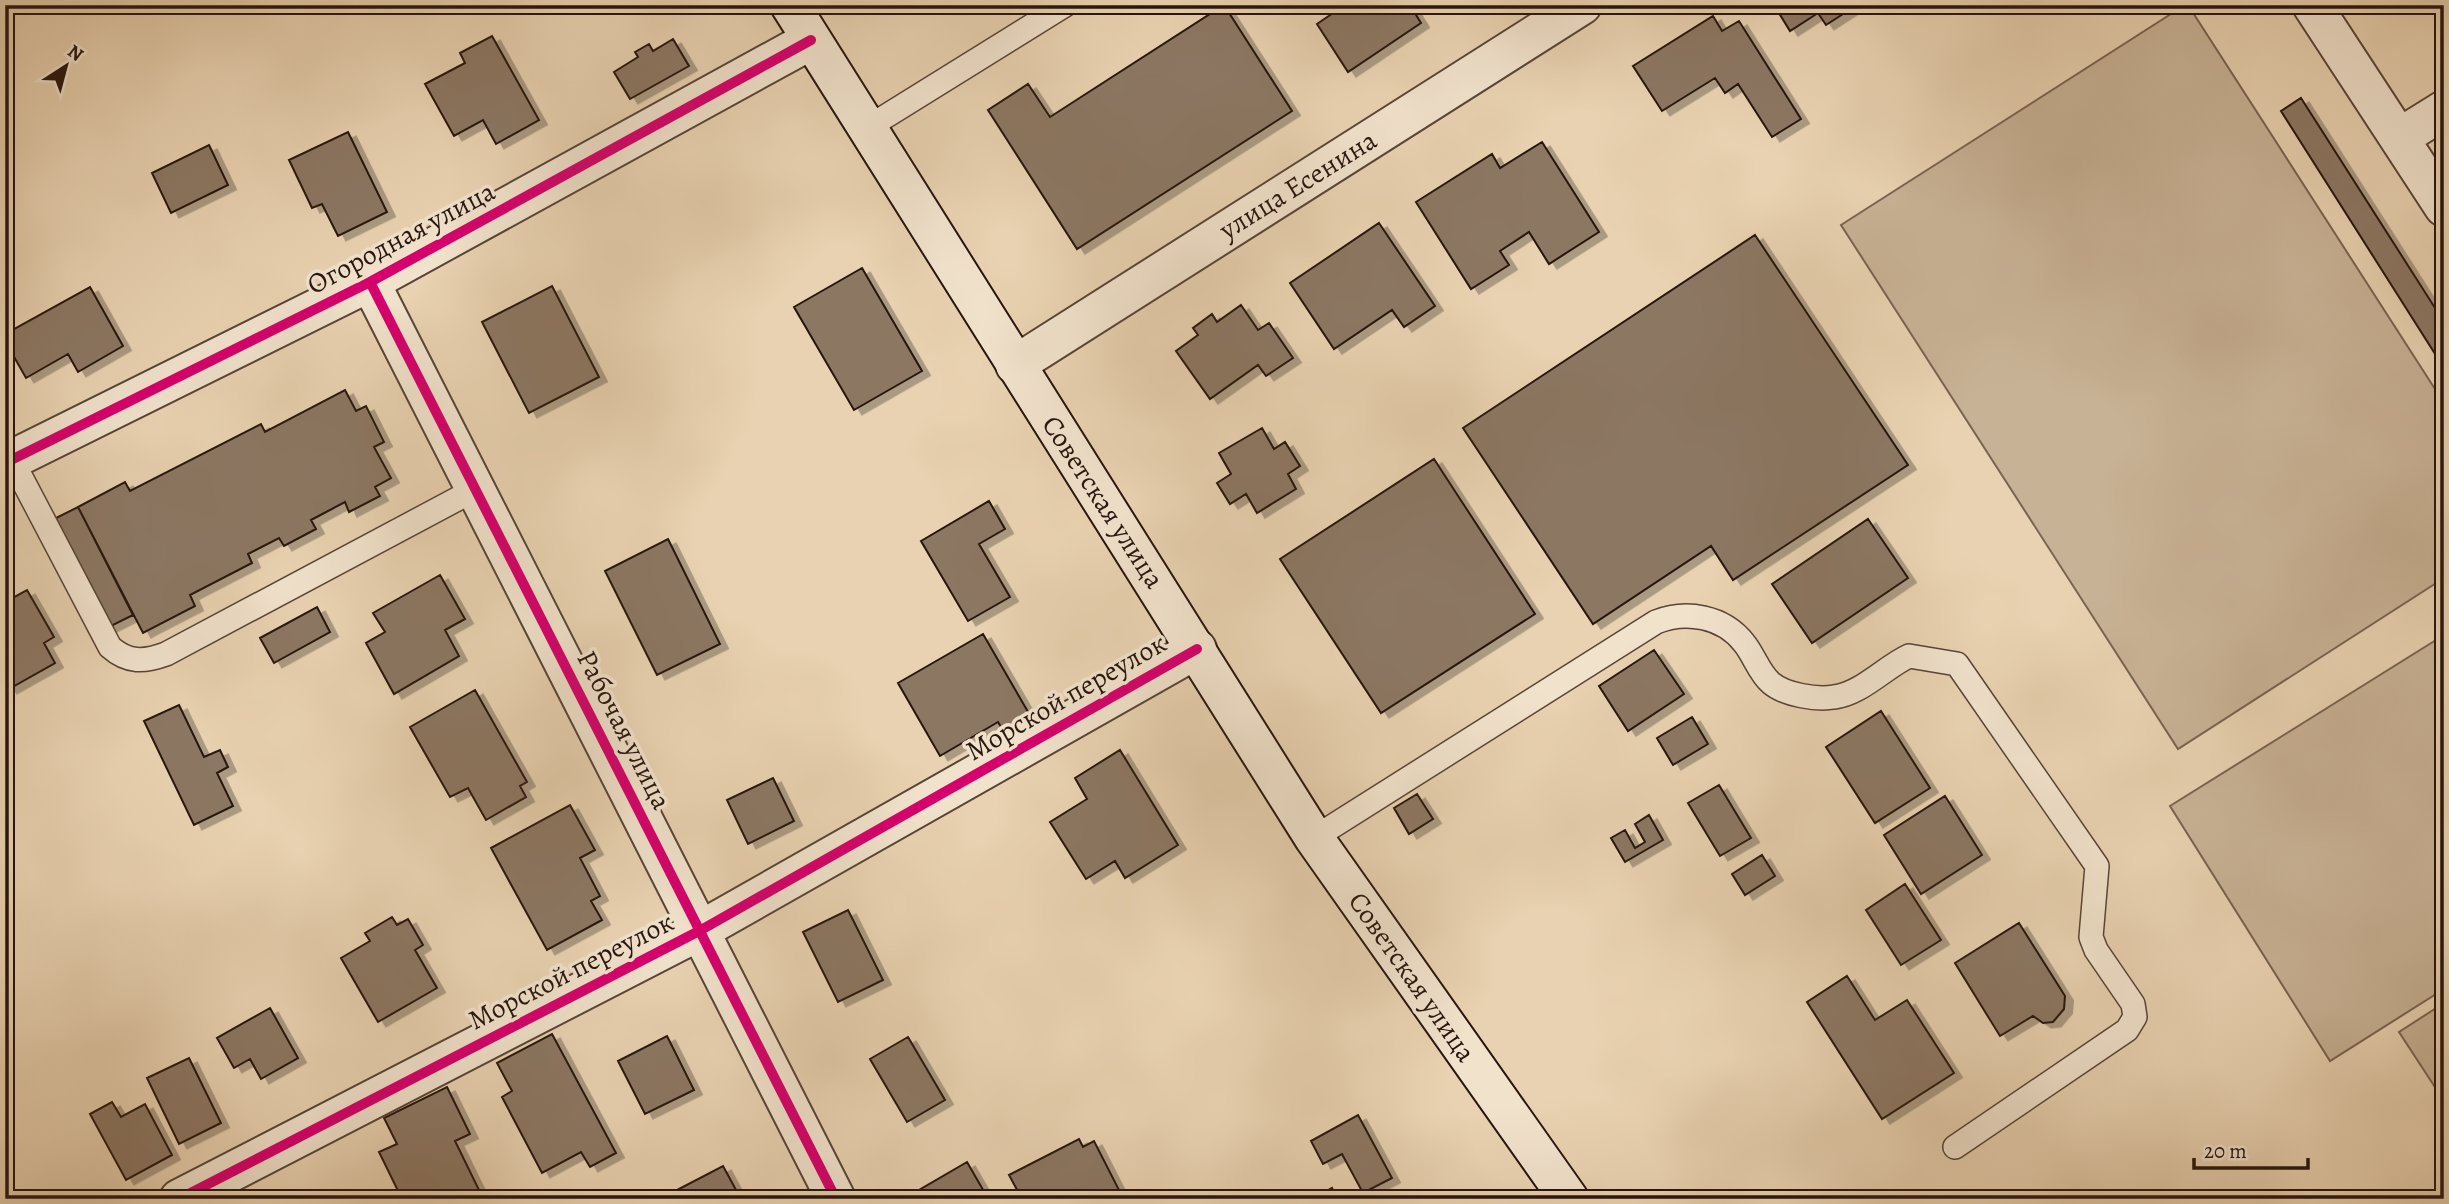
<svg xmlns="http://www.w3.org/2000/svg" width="2449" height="1204" viewBox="0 0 2449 1204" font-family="Alegreya,serif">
	<defs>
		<filter id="shadow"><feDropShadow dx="8" dy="4.5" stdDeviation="0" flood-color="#0004"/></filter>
	</defs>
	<rect width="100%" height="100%" fill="#e9d2b1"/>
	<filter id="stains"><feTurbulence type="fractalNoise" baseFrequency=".00286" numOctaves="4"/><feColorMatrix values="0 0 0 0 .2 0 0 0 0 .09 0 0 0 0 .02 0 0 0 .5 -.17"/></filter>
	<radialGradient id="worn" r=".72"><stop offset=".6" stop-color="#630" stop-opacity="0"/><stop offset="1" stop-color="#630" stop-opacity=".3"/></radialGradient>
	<path fill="#c8b295" stroke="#786452" stroke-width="2" d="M 2185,5 L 2188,5 L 2444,403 L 2444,578 L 2178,749 L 1841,225 Z
		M 2444,635 L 2444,989 L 2330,1061 L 2170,806 Z
		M 2444,1003 L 2444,1101 L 2399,1032 Z"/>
	<path fill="#8c7763" stroke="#27150e" stroke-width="2" filter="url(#shadow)" d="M 1224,5 L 1292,111 L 1077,249 L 988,110 L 1028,84 L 1050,117 Z
		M 1337,5 L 1410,5 L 1421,23 L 1348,72 L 1317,24 L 1339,9 Z
		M 1774,5 L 1857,5 L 1826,25 L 1818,13 L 1790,31 Z
		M 1713,16 L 1722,31 L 1739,21 L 1801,119 L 1772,137 L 1738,84 L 1725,93 L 1715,78 L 1662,111 L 1633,66 Z
		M 492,36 L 539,120 L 496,144 L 483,120 L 454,136 L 425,84 L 465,63 L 460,53 Z
		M 673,39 L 689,66 L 630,99 L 614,72 L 638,57 L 635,52 L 649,44 L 653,51 Z
		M 2301,98 L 2444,322 L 2444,368 L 2281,111 Z
		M 348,132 L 387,212 L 338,236 L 322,204 L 312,208 L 289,160 Z
		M 1542,142 L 1599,232 L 1549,264 L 1529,232 L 1500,251 L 1509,265 L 1471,289 L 1416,202 L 1492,154 L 1500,168 Z
		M 209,145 L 228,185 L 171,213 L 152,173 Z
		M 1379,223 L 1435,306 L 1404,327 L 1392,310 L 1334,349 L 1290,283 Z
		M 1755,235 L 1908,465 L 1733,580 L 1711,546 L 1593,624 L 1463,428 Z
		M 862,268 L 922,371 L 854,410 L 794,307 Z
		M 552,286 L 599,377 L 529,413 L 482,322 Z
		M 90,287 L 123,346 L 78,372 L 68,354 L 26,378 L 5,341 L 5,334 Z
		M 1241,305 L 1258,330 L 1269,323 L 1293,358 L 1266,376 L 1258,365 L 1210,399 L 1176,351 L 1198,335 L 1193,328 L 1212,314 L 1217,322 Z
		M 345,390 L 356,411 L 366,406 L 384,442 L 374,447 L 391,478 L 375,487 L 380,496 L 349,512 L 345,502 L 311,520 L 316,529 L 284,546 L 279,538 L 248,554 L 252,563 L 190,595 L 195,606 L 143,633 L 78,507 L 125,482 L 130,491 L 261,424 L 265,432 Z
		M 1262,428 L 1274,449 L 1285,442 L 1300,466 L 1288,474 L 1296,489 L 1257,513 L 1246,494 L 1230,504 L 1217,483 L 1231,474 L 1219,453 Z
		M 1434,459 L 1535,614 L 1381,713 L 1280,559 Z
		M 989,501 L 1005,529 L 979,544 L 1010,597 L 968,621 L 921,541 Z
		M 78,507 L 133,615 L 109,627 L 54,519 Z
		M 1868,519 L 1908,578 L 1812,643 L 1772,584 Z
		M 668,539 L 720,644 L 657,675 L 605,571 Z
		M 440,575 L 465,619 L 445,630 L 459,656 L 394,694 L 366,643 L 385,632 L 373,613 Z
		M 27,590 L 54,637 L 44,643 L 55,663 L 9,689 L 5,683 L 5,602 Z
		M 317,607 L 330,632 L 274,663 L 260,638 Z
		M 983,634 L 1035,724 L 1009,740 L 998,722 L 940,756 L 898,683 Z
		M 1654,650 L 1684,694 L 1628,731 L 1599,686 Z
		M 475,690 L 527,782 L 520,786 L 526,797 L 486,820 L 468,788 L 450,797 L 410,727 Z
		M 179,705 L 204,757 L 220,750 L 228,767 L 217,773 L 233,806 L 194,825 L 144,721 Z
		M 1881,711 L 1930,788 L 1875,823 L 1826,747 Z
		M 1692,717 L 1708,744 L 1673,765 L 1657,738 Z
		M 1120,750 L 1178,845 L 1125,878 L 1115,861 L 1086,879 L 1050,822 L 1087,799 L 1075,778 Z
		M 773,778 L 794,821 L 748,844 L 727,800 Z
		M 1719,785 L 1751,838 L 1720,856 L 1688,803 Z
		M 1417,794 L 1433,819 L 1409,834 L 1394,808 Z
		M 1945,796 L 1982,855 L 1921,894 L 1884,835 Z
		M 570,805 L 595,850 L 580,858 L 600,896 L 591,901 L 602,920 L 547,950 L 491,848 Z
		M 1649,815 L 1663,840 L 1625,862 L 1611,838 L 1625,830 L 1635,848 L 1645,842 L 1635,824 Z
		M 1762,855 L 1775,876 L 1745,895 L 1732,874 Z
		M 1905,884 L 1941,940 L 1901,965 L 1866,910 Z
		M 848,910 L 883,980 L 838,1002 L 803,932 Z
		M 392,917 L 397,925 L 408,919 L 423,945 L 415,950 L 437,988 L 378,1022 L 341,958 L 370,941 L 365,933 Z
		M 2019,923 L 2065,996 L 2064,1009 L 2053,1022 L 2043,1023 L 2033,1016 L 2000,1036 L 1955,963 Z
		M 1847,976 L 1875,1020 L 1907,1000 L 1954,1073 L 1882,1119 L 1807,1002 Z
		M 270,1008 L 298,1058 L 261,1079 L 250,1059 L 234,1068 L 217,1038 Z
		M 552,1034 L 616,1153 L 590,1167 L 581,1152 L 542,1173 L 502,1097 L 512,1091 L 497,1063 Z
		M 667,1036 L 694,1090 L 645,1114 L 618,1061 Z
		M 908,1037 L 945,1100 L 907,1122 L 870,1059 Z
		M 189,1058 L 221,1123 L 179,1144 L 147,1078 Z
		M 447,1087 L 470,1134 L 455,1141 L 480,1192 L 467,1199 L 402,1199 L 379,1152 L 397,1144 L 384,1118 Z
		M 112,1102 L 121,1117 L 145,1104 L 172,1155 L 126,1180 L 90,1114 Z
		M 1358,1115 L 1392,1178 L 1363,1193 L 1342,1154 L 1323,1164 L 1311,1141 Z
		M 1079,1139 L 1083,1147 L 1094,1141 L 1119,1190 L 1110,1195 L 1112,1199 L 1022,1199 L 1009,1175 Z
		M 967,1162 L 986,1195 L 980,1199 L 917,1199 L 914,1193 Z
		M 723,1166 L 741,1199 L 681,1199 L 677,1190 Z
		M 1332,1188 L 1338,1199 L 1313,1199 Z"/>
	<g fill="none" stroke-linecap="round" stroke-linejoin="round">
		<defs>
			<path id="lane" d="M 867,128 L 1065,5
				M 12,460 L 110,647 C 128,663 144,662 166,654 L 476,489
				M 1314,838 L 1656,622 C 1686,610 1723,616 1744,643 C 1754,655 1759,673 1771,683 C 1785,695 1817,700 1834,697 C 1861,694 1885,667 1909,656 L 1957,664 L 2097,866 L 2091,937 L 2096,950 L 2133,1004 L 2135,1017 L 2127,1030 L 1955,1147"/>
			<path id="street" d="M 2312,5 L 2444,207
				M 2399,138 L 2444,110
				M 370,282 L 836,1199
				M 1015,365 L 1582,5
				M 5,463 L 370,282 L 811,40
				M 179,1199 L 701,930 L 1197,649"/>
			<path id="secondary" d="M 790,5 L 1314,838 L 1569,1199"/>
		</defs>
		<use href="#lane" stroke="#584437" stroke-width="26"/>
		<use href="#street" stroke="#584437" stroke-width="42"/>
		<use href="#secondary" stroke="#27150e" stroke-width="42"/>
		<use href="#lane" stroke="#f1e2cc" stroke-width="23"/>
		<use href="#street" stroke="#f1e2cc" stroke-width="38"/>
		<use href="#secondary" stroke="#f1e2cc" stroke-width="38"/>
		<defs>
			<path id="cycleway" d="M 370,282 L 836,1199
				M 5,463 L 370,282 L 811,40
				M 179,1199 L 701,930 L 1197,649"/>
		</defs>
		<use href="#cycleway" stroke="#f1e2cc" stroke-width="15"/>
		<use href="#cycleway" stroke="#d6006c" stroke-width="10"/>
	</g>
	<g text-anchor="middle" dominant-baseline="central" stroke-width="7" stroke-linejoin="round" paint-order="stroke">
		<g font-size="28" fill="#27150e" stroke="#f1e2cc">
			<text transform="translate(1298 185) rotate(-32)">улица Есенина</text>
			<text transform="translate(401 238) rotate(-28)">Огородная улица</text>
			<text transform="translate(1103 502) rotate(57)">Советская улица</text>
			<text transform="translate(1066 697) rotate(-30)">Морской переулок</text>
			<text transform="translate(624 730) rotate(63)">Рабочая улица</text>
			<text transform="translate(571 971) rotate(-27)">Морской переулок</text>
			<text transform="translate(1412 977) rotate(55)">Советская улица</text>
		</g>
	</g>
	<rect width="2449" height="1204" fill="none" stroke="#e9d2b1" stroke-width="28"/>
	<rect x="7" y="7" width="2435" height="1190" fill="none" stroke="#27150e" stroke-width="3.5"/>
	<rect x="14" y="14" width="2421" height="1176" fill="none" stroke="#27150e" stroke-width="2"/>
	<g transform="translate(66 66) rotate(36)" stroke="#f1e2cc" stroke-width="5" paint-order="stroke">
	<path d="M0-5L12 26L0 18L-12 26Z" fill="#27150e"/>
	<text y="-10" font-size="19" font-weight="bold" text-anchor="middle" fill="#27150e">N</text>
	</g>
	<path d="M2194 1158v10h114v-10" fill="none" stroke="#27150e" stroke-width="3.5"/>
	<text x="2204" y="1158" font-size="21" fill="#27150e" stroke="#f1e2cc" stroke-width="5" paint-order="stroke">20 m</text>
	<rect width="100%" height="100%" filter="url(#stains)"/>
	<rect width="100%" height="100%" fill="url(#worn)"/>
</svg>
